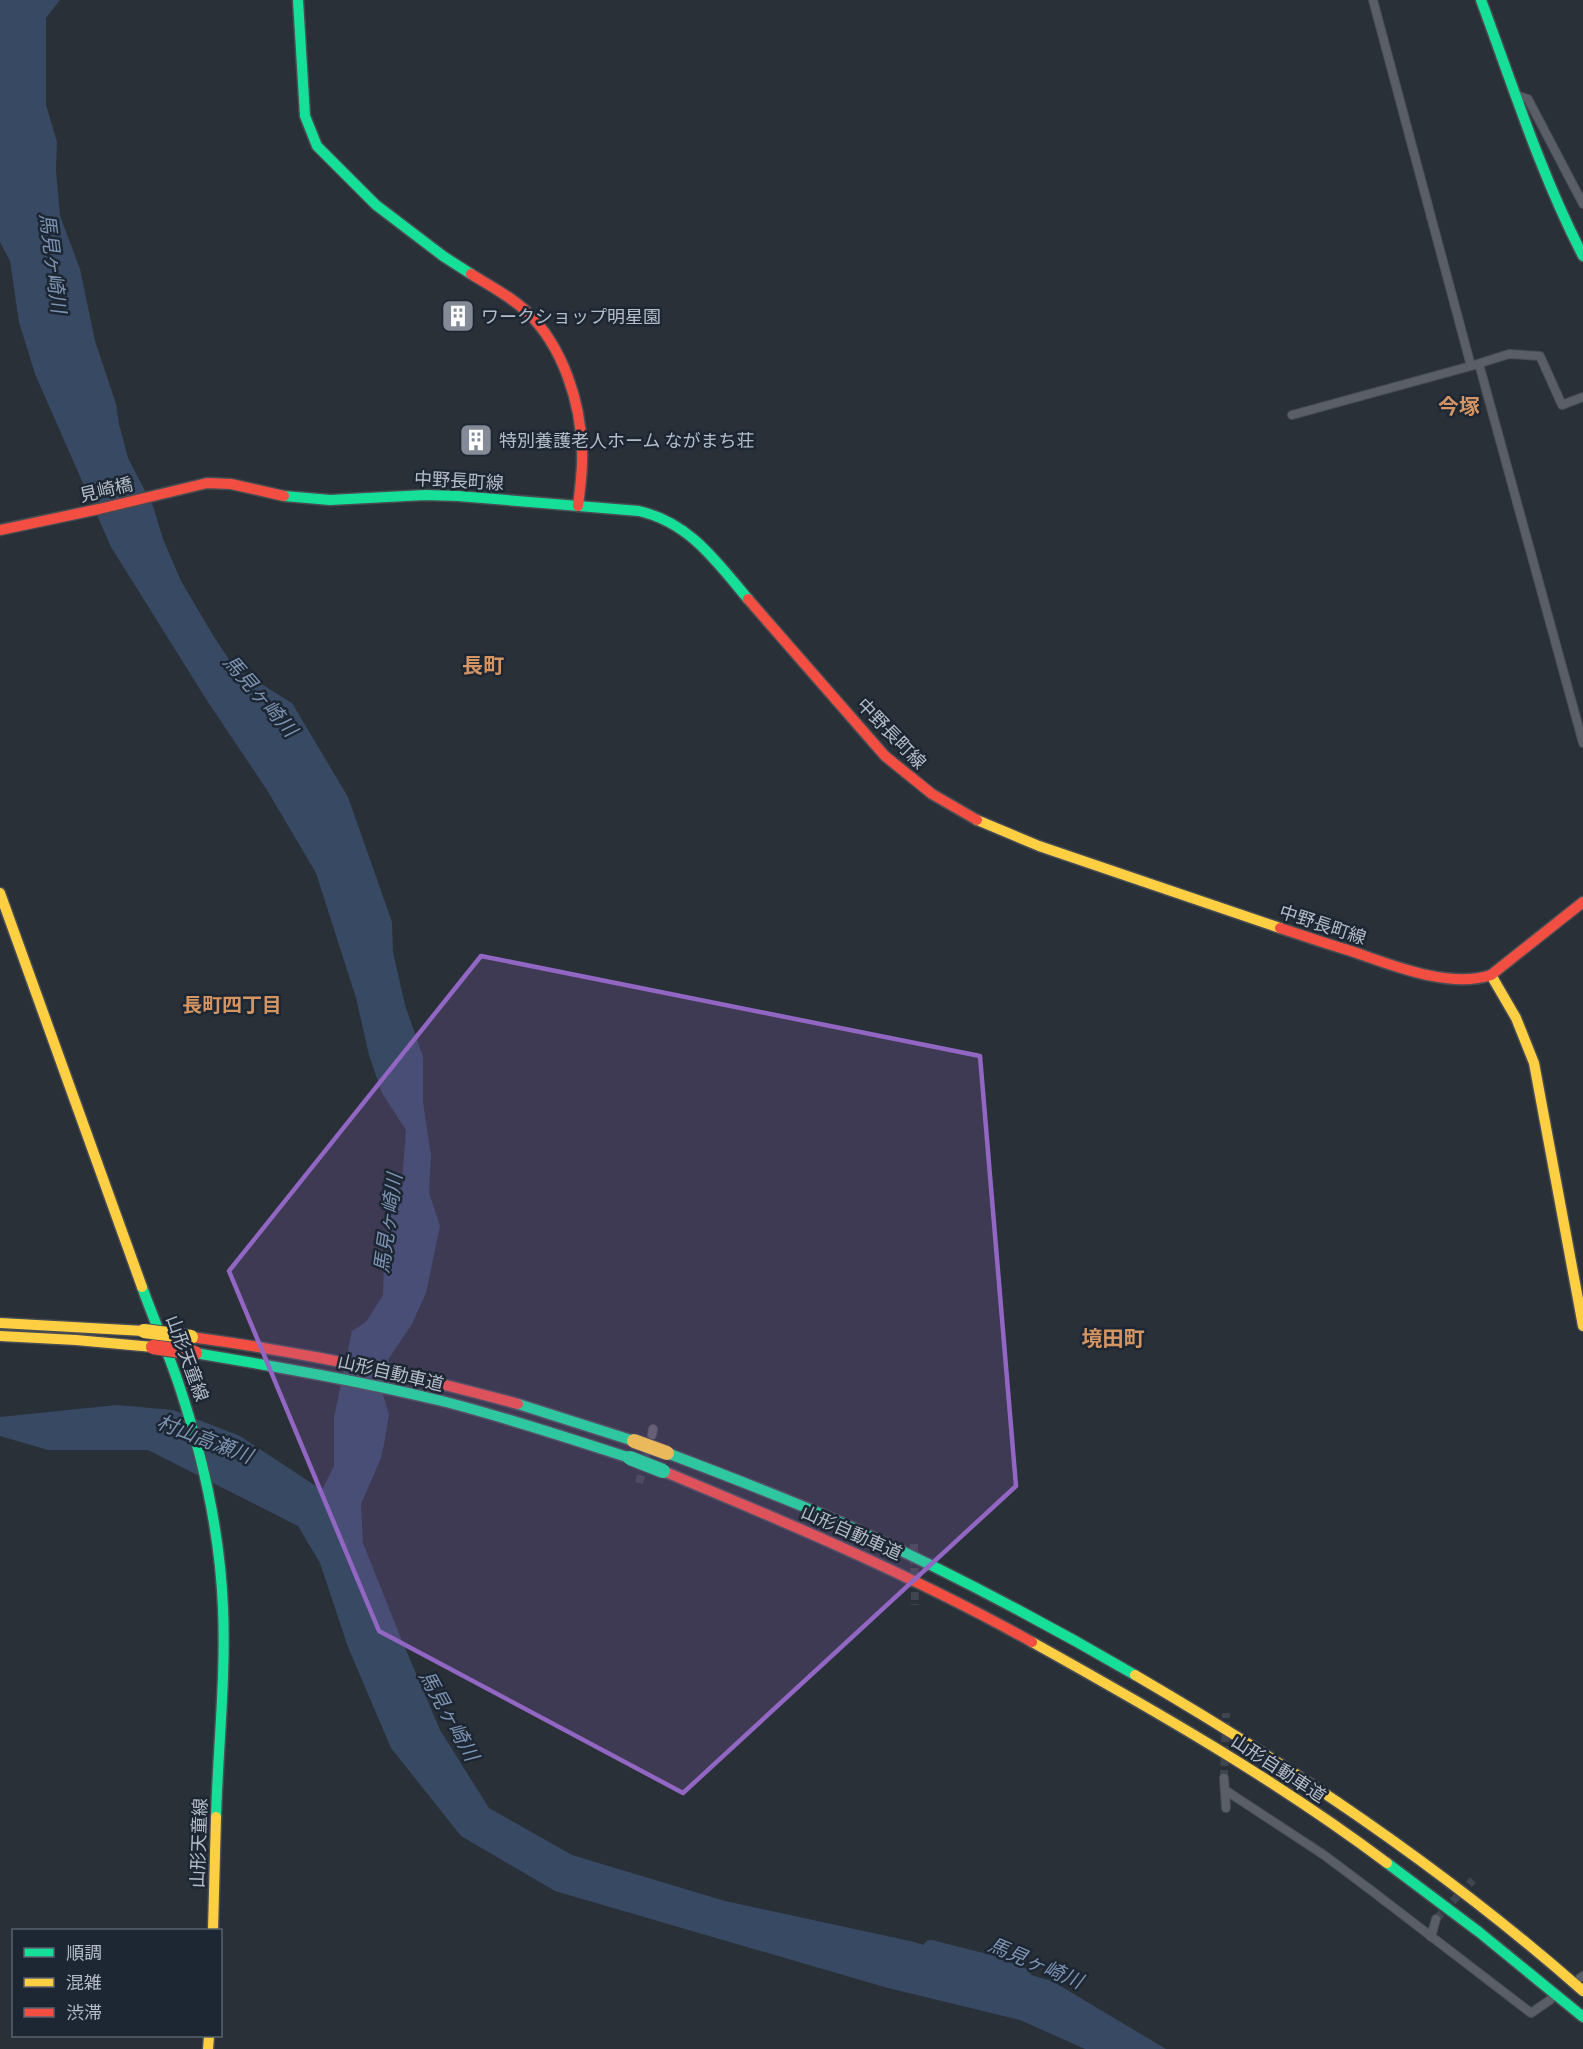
<svg xmlns="http://www.w3.org/2000/svg" width="1583" height="2049" viewBox="0 0 1583 2049" font-family="'Exo 2','Noto Sans JP',sans-serif">
	<rect width="100%" height="100%" fill="#2a3038"/>
	<path fill="#384963" d="M 0,0 L 60,0 L 46,18 L 46,105 L 57,142 L 56,170 L 60,216 L 80,269 L 95,341 L 116,404 L 119,424 L 128,458 L 153,506 L 163,539 L 181,581 L 214,637 L 234,667 L 292,703 L 348,797 L 392,922 L 393,952 L 405,1005 L 423,1057 L 423,1102 L 431,1156 L 429,1193 L 440,1226 L 426,1293 L 412,1324 L 389,1358 L 383,1395 L 389,1414 L 385,1439 L 381,1458 L 361,1504 L 363,1543 L 400,1636 L 440,1730 L 489,1808 L 572,1855 L 725,1901 L 910,1941 L 1052,1981 L 1166,2049 L 1085,2049 L 1020,2020 L 888,1988 L 555,1891 L 461,1836 L 391,1748 L 348,1647 L 320,1563 L 298,1526 L 148,1450 L 48,1450 L 0,1436 L 0,1417 L 117,1405 L 173,1410 L 240,1436 L 322,1490 L 334,1466 L 334,1418 L 352,1331 L 366,1322 L 383,1295 L 385,1234 L 402,1183 L 406,1130 L 382,1093 L 369,1055 L 356,998 L 316,873 L 267,790 L 206,699 L 111,547 L 35,374 L 19,322 L 10,261 L 0,242 Z"/>
	<g fill="none" stroke-linecap="round" stroke-linejoin="round">
		<path stroke="#384963" stroke-width="16" d="M 931,1948 L 994,1964 L 1023,1976"/>
		<path stroke="#3f454e" stroke-width="8" stroke-dasharray="8 4" stroke-linecap="butt" d="M 639,1483 L 649,1444
			M 914,1544 L 915,1605
			M 1224,1778 L 1226,1713
			M 1436,1919 L 1473,1880"/>
		<defs>
			<path id="street" d="M 1373,0 L 1471,366
				M 1519,96 L 1528,99 L 1583,204
				M 1479,364 L 1583,743
				M 1292,415 L 1471,366 L 1509,354 L 1540,356 L 1562,405 L 1583,397
				M 652,1435 L 653,1429
				M 1224,1778 L 1226,1808
				M 1225,1790 L 1324,1855 L 1372,1891 L 1531,2013 L 1550,2000
				M 1431,1937 L 1436,1919
				M 1580,1978 L 1583,1976"/>
			<path id="fast" d="M 298,0 L 305,116 L 317,146 L 376,205 L 443,256 L 471,274
				M 1481,0 C 1513,86 1541,175 1583,256
				M 284,496 L 330,500 L 425,495 L 458,496 L 639,511 C 690,523 716,561 748,599
				M 142,1287 C 154,1320 168,1352 179,1385 C 203,1457 220,1532 223,1608 C 226,1677 218,1748 216,1817
				M 195,1353 C 278,1367 360,1381 442,1401 C 505,1417 568,1438 630,1458
				M 518,1404 L 634,1441
				M 667,1453 C 725,1475 783,1497 840,1522 C 941,1568 1039,1619 1135,1675
				M 1387,1863 L 1479,1932 L 1583,2017"/>
			<path id="slow" d="M 977,820 L 1039,846 L 1280,928
				M 0,893 L 142,1287
				M 1491,975 L 1516,1018 L 1534,1063 L 1583,1326
				M 0,1323 L 144,1331
				M 0,1336 L 76,1340 L 153,1347
				M 1032,1642 C 1154,1710 1275,1779 1387,1863
				M 1135,1675 C 1293,1767 1446,1870 1583,1991
				M 213,1930 L 216,1817
				M 208,2049 L 209,2036"/>
			<path id="jam" d="M 471,274 C 490,286 512,297 528,313 C 563,347 581,403 582,451 C 583,469 580,488 578,506
				M 0,530 L 99,509 L 207,483 L 231,484 L 284,496
				M 748,599 L 885,756 L 932,794 L 977,820
				M 1280,928 C 1304,936 1327,944 1351,951 C 1391,965 1449,989 1491,975 L 1583,902
				M 191,1337 C 302,1352 410,1374 518,1404
				M 663,1471 C 788,1523 914,1576 1032,1642"/>
		</defs>
		<use href="#street" stroke="#484c53" stroke-width="10"/>
		<use href="#fast" stroke="#484c53" stroke-width="13"/>
		<use href="#slow" stroke="#484c53" stroke-width="13"/>
		<use href="#jam" stroke="#484c53" stroke-width="13"/>
		<use href="#street" stroke="#5a5e66" stroke-width="8"/>
		<use href="#fast" stroke="#16e098" stroke-width="10"/>
		<use href="#slow" stroke="#ffcf43" stroke-width="10"/>
		<use href="#jam" stroke="#f24e42" stroke-width="10"/>
		<defs>
			<path id="fast-bridge" d="M 630,1458 L 663,1471"/>
			<path id="slow-bridge" d="M 144,1331 L 191,1337
				M 634,1441 L 667,1453"/>
			<path id="jam-bridge" d="M 153,1347 L 195,1353"/>
		</defs>
		<use href="#fast-bridge" stroke="#474c53" stroke-width="16" stroke-linecap="butt"/>
		<use href="#slow-bridge" stroke="#474c53" stroke-width="16" stroke-linecap="butt"/>
		<use href="#jam-bridge" stroke="#474c53" stroke-width="16" stroke-linecap="butt"/>
		<use href="#fast-bridge" stroke="#16e098" stroke-width="14"/>
		<use href="#slow-bridge" stroke="#ffcf43" stroke-width="14"/>
		<use href="#jam-bridge" stroke="#f24e42" stroke-width="14"/>
	</g>
	<path fill="#9266c3" fill-opacity="0.2" stroke="#9266c3" stroke-width="4.5" stroke-linejoin="round" d="M 481,956 L 980,1056 L 1016,1486 L 683,1793 L 379,1631 L 229,1271 Z"/>
	<defs>
		<symbol id="building-square" viewBox="-11 -11 22 22"><rect x="-9" y="-9" width="18" height="18" rx="4" fill="#848b96" stroke="#1d2633"/><path d="M-4-6H4V6H1V3H-1V6H-4ZM-2.5-4.3h1.7v1.8h-1.7ZM.8-4.3h1.7v1.8H.8ZM-2.5-1h1.7V.8h-1.7ZM.8-1h1.7V.8H.8Z" fill="#fff"/></symbol>
	</defs>
	<g fill-rule="evenodd">
		<use href="#building-square" x="439" y="297" width="38" height="38"/>
		<use href="#building-square" x="457" y="421" width="38" height="38"/>
	</g>
	<g text-anchor="middle" dominant-baseline="central" stroke-width="5" stroke-linejoin="round" paint-order="stroke">
		<g font-size="18" fill="#b4bcc9" stroke="#1d2633" text-anchor="start">
			<text x="481" y="316">ワークショップ明星園</text>
			<text x="499" y="440">特別養護老人ホーム ながまち荘</text>
		</g>
		<g font-size="18" fill="#b4bcc9" stroke="#1d2633">
			<text transform="translate(459 480) rotate(3)">中野長町線</text>
			<text transform="translate(106 489) rotate(-13)">見崎橋</text>
			<text transform="translate(892 733) rotate(46)">中野長町線</text>
			<text transform="translate(1323 924) rotate(18)">中野長町線</text>
			<text transform="translate(188 1358) rotate(70)">山形天童線</text>
			<text transform="translate(391 1372) rotate(13)">山形自動車道</text>
			<text transform="translate(852 1532) rotate(24)">山形自動車道</text>
			<text transform="translate(1279 1768) rotate(33)">山形自動車道</text>
			<text transform="translate(198 1843) rotate(-88)">山形天童線</text>
		</g>
		<g font-size="20" font-style="italic" fill="#7c92b1" stroke="#1d2633">
			<text transform="translate(54 263) rotate(83)">馬見ヶ崎川</text>
			<text transform="translate(261 695) rotate(49)">馬見ヶ崎川</text>
			<text transform="translate(387 1223) rotate(-82)">馬見ヶ崎川</text>
			<text transform="translate(205 1438) rotate(21)">村山高瀬川</text>
			<text transform="translate(450 1715) rotate(61)">馬見ヶ崎川</text>
			<text transform="translate(1036 1962) rotate(23)">馬見ヶ崎川</text>
		</g>
		<g font-size="20" font-weight="bold" fill="#d59563" stroke="#1d2633">
			<text x="232" y="1004">長町四丁目</text>
		</g>
		<g font-size="21" font-weight="bold" fill="#d59563" stroke="#1d2633">
			<text x="1459" y="405">今塚</text>
			<text x="483" y="664">長町</text>
			<text x="1113" y="1337">境田町</text>
		</g>
	</g>
	<rect x="12" y="1929" width="210" height="108" fill="#1d2633" stroke="#59626f" stroke-width="1.5"/>
	<rect x="24" y="1948" width="30" height="9" fill="#16e098" stroke="#59626f" stroke-width="1.5"/>
	<text x="66" y="1959" font-size="18" fill="#b4bcc9">順調</text>
	<rect x="24" y="1978" width="30" height="9" fill="#ffcf43" stroke="#59626f" stroke-width="1.5"/>
	<text x="66" y="1989" font-size="18" fill="#b4bcc9">混雑</text>
	<rect x="24" y="2008" width="30" height="9" fill="#f24e42" stroke="#59626f" stroke-width="1.5"/>
	<text x="66" y="2019" font-size="18" fill="#b4bcc9">渋滞</text>
</svg>
